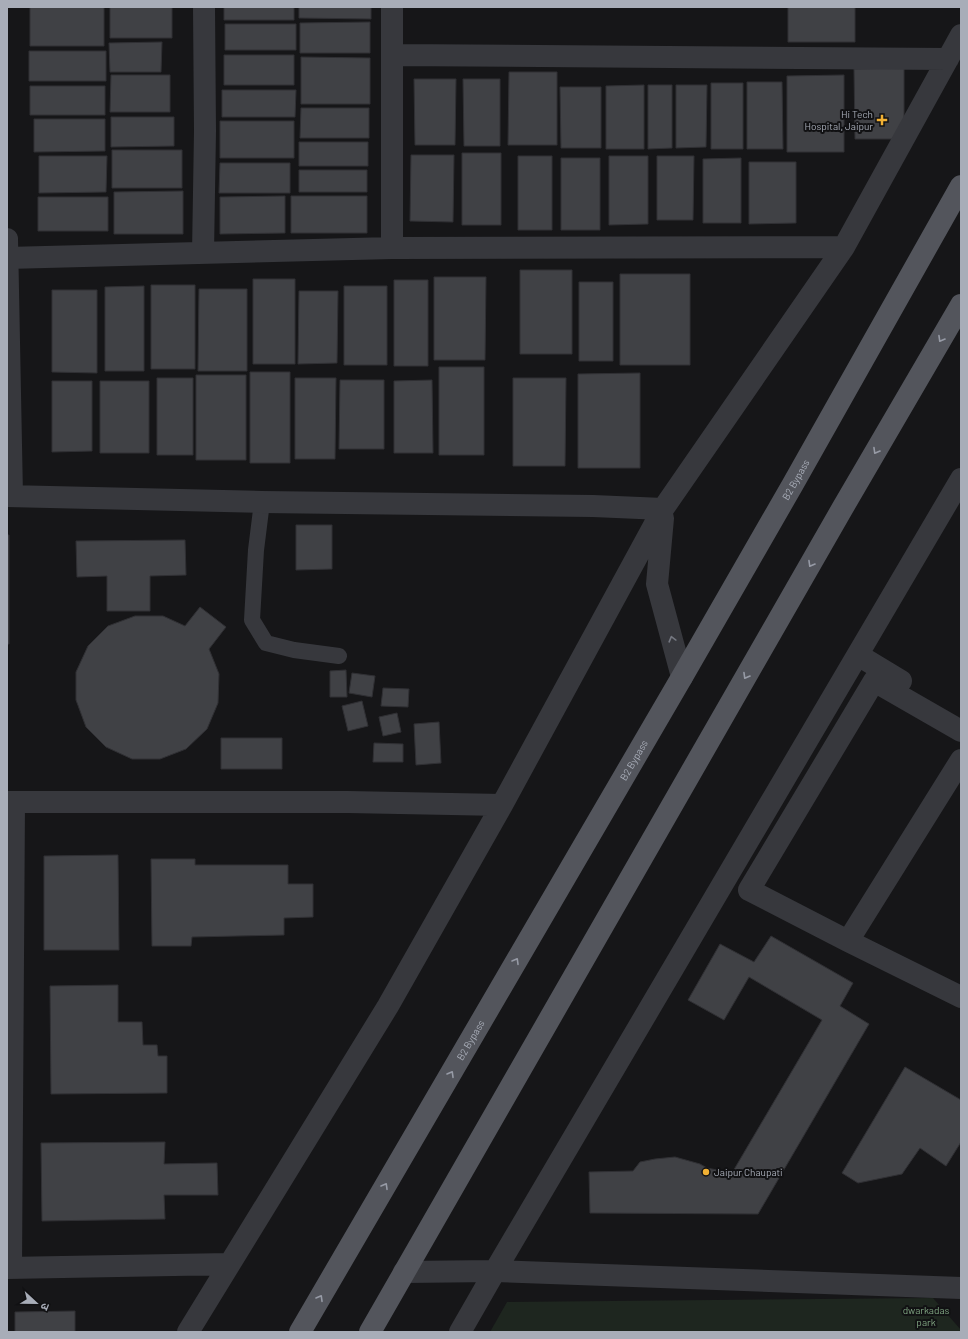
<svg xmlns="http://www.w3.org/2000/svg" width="968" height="1339" viewBox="0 0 968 1339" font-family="Barlow,'Noto Sans Devanagari',sans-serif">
	<rect width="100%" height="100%" fill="#161618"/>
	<path fill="#1e261f" d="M 933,1298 L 961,1330 L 961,1332 L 490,1332 L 507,1302 Z"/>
	<path fill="#404145" stroke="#303034" d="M 30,7 L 104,7 L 104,46 L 30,46 Z
		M 110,7 L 172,7 L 172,38 L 110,38 Z
		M 224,7 L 294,7 L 294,20 L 224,20 Z
		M 299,7 L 371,7 L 371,19 L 299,18 Z
		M 788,7 L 855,7 L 855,42 L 788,42 Z
		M 370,22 L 370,53 L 300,53 L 300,23 Z
		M 225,24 L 296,24 L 296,50 L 225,50 Z
		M 162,42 L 161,72 L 110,72 L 109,43 Z
		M 29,51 L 106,51 L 106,81 L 29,81 Z
		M 224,55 L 294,55 L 294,85 L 224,85 Z
		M 301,57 L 370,58 L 370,104 L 301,104 Z
		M 904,68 L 904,139 L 855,139 L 854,69 Z
		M 509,72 L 557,72 L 557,145 L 508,145 Z
		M 111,75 L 170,75 L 170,112 L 110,112 Z
		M 844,75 L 844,152 L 787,152 L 787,76 Z
		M 414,79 L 456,79 L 455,145 L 415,145 Z
		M 463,79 L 500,79 L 500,146 L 464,146 Z
		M 747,82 L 782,82 L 783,149 L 747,149 Z
		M 711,83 L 743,83 L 743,149 L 711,149 Z
		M 644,85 L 644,149 L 606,149 L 606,86 Z
		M 648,85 L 672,85 L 672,148 L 648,149 Z
		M 676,85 L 707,85 L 706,147 L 676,148 Z
		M 30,86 L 105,86 L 105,115 L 30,115 Z
		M 560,87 L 601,87 L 601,148 L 561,148 Z
		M 222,90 L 296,90 L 295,117 L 222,117 Z
		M 301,108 L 369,108 L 369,138 L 300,138 Z
		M 111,117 L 174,117 L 174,146 L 111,147 Z
		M 34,119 L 105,119 L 105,151 L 34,152 Z
		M 220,121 L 294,121 L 294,158 L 220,158 Z
		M 299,142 L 368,142 L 368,166 L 299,166 Z
		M 112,150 L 182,150 L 182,188 L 112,188 Z
		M 462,153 L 501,153 L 501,225 L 462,225 Z
		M 411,155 L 454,155 L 453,222 L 410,221 Z
		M 39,156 L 107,156 L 106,192 L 39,193 Z
		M 518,156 L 552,156 L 552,230 L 518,230 Z
		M 609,156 L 648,156 L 648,224 L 609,225 Z
		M 657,156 L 694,156 L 693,220 L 657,220 Z
		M 561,158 L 600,158 L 600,230 L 561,230 Z
		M 741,158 L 741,223 L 703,223 L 703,159 Z
		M 749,162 L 796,162 L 796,223 L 749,224 Z
		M 220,163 L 290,163 L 290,193 L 219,193 Z
		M 299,170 L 367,170 L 367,192 L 299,192 Z
		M 183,191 L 183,234 L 114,234 L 114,192 Z
		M 285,196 L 285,233 L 220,234 L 220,197 Z
		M 291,196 L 367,196 L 367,233 L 291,233 Z
		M 38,197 L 108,197 L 108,231 L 38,231 Z
		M 520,270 L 572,270 L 572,354 L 520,354 Z
		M 620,274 L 690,274 L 690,365 L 620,365 Z
		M 434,277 L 486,277 L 485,360 L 434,360 Z
		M 253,279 L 295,279 L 295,364 L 253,364 Z
		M 394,280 L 428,280 L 428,366 L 394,366 Z
		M 579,282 L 613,282 L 613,361 L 579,361 Z
		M 151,285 L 195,285 L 195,369 L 151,369 Z
		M 144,286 L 144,371 L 105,371 L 105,287 Z
		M 344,286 L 387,286 L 387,365 L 344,365 Z
		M 199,289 L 247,289 L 247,371 L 198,371 Z
		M 52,290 L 97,290 L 97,373 L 52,372 Z
		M 299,291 L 338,291 L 337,363 L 298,364 Z
		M 439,367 L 484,367 L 484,455 L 439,455 Z
		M 250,372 L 290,372 L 290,463 L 250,463 Z
		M 640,373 L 640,468 L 578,468 L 578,374 Z
		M 196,375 L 246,375 L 246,460 L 196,460 Z
		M 157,378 L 193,378 L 193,455 L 157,455 Z
		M 295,378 L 336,378 L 335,459 L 295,459 Z
		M 513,378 L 566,378 L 565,466 L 513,466 Z
		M 340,380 L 384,380 L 384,449 L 339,449 Z
		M 432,380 L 433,453 L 394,453 L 394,381 Z
		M 52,381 L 92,381 L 92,451 L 52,452 Z
		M 100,381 L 149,381 L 149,453 L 100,453 Z
		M 296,525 L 332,525 L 332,569 L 296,570 Z
		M 7,535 L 9,535 L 9,644 L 7,644 Z
		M 185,540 L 186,575 L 150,576 L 150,611 L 107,611 L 107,576 L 77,577 L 76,541 Z
		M 200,607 L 226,627 L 209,649 L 219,674 L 218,703 L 207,729 L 186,749 L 160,759 L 132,759 L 106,747 L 86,727 L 76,700 L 76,672 L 88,646 L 108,626 L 135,616 L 163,616 L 185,626 Z
		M 346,670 L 347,697 L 330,697 L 330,671 Z
		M 352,673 L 375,676 L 372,697 L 349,693 Z
		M 383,688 L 409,689 L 408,707 L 381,706 Z
		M 362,701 L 368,726 L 348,731 L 342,706 Z
		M 397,713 L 401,732 L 383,736 L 379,717 Z
		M 439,722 L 441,763 L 416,765 L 414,724 Z
		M 221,738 L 282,738 L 282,769 L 221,769 Z
		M 374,743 L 403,744 L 403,762 L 373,762 Z
		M 118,855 L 119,950 L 44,950 L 44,856 Z
		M 151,859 L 195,859 L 195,865 L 288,865 L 288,884 L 313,884 L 313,917 L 284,918 L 284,935 L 192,937 L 191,946 L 152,946 Z
		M 771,936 L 853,983 L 840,1006 L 869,1024 L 758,1214 L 590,1213 L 589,1172 L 633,1171 L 640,1162 L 655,1159 L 675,1157 L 700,1164 L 707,1168 L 732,1173 L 822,1020 L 749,977 L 724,1020 L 688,1000 L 720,944 L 754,962 Z
		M 118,985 L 118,1022 L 142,1022 L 143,1045 L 157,1045 L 158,1056 L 167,1056 L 167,1093 L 51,1094 L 50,986 Z
		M 905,1067 L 961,1100 L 961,1142 L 946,1166 L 920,1148 L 902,1174 L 858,1183 L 842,1173 Z
		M 165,1142 L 164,1164 L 217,1163 L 218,1195 L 164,1195 L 165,1219 L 42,1221 L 41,1143 Z
		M 75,1311 L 75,1332 L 15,1332 L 15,1312 Z"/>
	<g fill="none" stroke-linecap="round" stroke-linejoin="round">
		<path stroke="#37383d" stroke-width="16" d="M 262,502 L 256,550 L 252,620 L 266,643 L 294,650 L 339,656"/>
		<path stroke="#37383d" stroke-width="22" d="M 392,55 L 948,59
			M 7,239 L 12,496
			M 392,248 L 392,7
			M 203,253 L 205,131 L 204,7
			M 7,258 L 392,248 L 844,247
			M 7,496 L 262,502 L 593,506 L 663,509
			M 663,518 L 657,584 L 682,677
			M 858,655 L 901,681
			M 961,731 L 874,681 L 749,890 L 848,941 L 961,997
			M 7,802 L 348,802 L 502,805
			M 848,941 L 961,760
			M 7,1268 L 229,1264
			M 11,1268 L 14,802
			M 404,1272 L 495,1271 L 961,1288
			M 188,1332 L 388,1006 L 502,805 L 663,509 L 844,247 L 961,35
			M 460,1332 L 495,1271 L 961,479"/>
		<g stroke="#53555c" stroke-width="22">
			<path id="s1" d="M 300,1332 L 682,677 L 793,484 L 961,186"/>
			<path d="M 370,1332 L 842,509 L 961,305"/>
		</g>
	</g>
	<defs><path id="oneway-chevron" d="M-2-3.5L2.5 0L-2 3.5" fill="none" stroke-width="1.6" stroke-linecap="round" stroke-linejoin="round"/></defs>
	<g stroke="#979ba6">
		<use href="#oneway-chevron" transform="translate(941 339) rotate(120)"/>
		<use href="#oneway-chevron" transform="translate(876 451) rotate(120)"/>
		<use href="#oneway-chevron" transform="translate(811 564) rotate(120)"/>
		<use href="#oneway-chevron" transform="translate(746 676) rotate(120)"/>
		<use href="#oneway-chevron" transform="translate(516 961) rotate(-60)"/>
		<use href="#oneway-chevron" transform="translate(451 1074) rotate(-60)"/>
		<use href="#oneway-chevron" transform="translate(385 1186) rotate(-60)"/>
		<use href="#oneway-chevron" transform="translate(320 1298) rotate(-60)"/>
	</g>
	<use stroke="#757881" href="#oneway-chevron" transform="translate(672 639) rotate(-105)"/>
	<g fill="#f2b134" stroke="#111113" stroke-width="1.5">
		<path d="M880 114h4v4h4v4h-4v4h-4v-4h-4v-4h4z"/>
		<circle cx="706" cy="1172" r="4"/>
	</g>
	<g text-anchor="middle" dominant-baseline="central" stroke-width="4" stroke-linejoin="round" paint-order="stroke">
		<g font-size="10" fill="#a8adb8" stroke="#111113" text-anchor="end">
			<text x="873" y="114">Hi Tech<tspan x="873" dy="12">Hospital, Jaipur</tspan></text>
			<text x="714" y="1172" text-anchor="start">Jaipur Chaupati</text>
		</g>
		<g font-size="10" fill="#a8adb8" stroke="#111113">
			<text stroke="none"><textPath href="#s1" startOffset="986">B2 Bypass</textPath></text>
			<text stroke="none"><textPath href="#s1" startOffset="662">B2 Bypass</textPath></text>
			<text stroke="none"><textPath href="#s1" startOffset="338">B2 Bypass</textPath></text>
		</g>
		<g font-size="10" fill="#7fa381" stroke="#111113">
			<text x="926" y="1310">dwarkadas<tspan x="926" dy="12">park</tspan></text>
		</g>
	</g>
	<rect width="968" height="1339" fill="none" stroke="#a8adb8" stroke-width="16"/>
	<g transform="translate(36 1303) rotate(112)" stroke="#111113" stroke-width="3" paint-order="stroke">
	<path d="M0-3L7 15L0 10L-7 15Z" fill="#a8adb8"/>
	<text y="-6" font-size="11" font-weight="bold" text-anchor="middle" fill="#a8adb8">उ</text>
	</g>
</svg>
